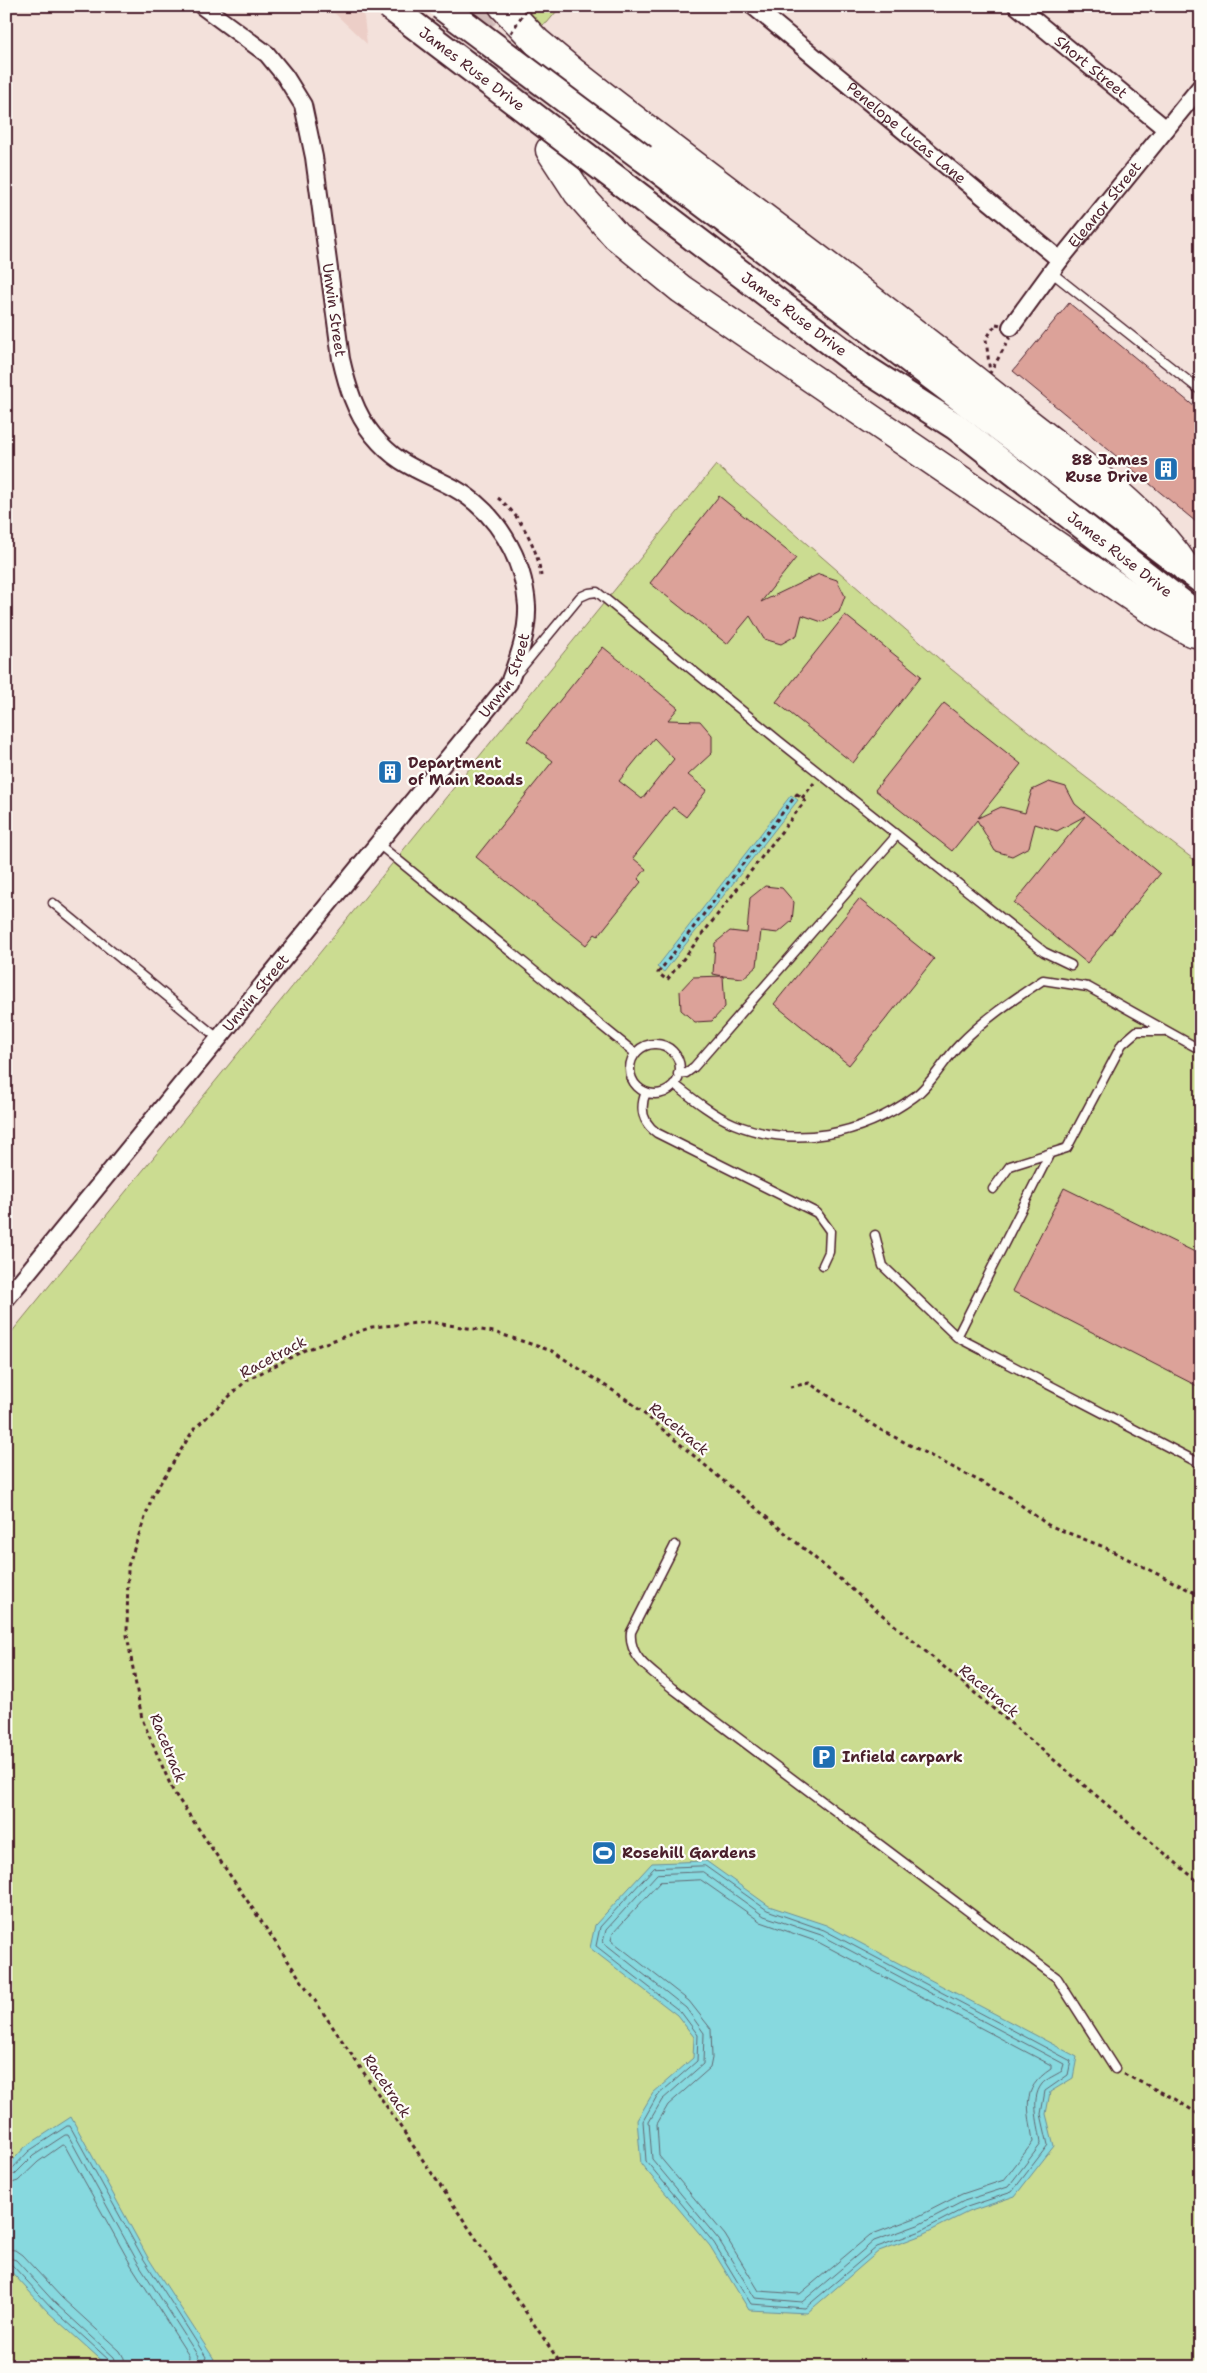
<svg xmlns="http://www.w3.org/2000/svg" width="1207" height="2373" viewBox="0 0 1207 2373" font-family="'Shantell Sans',sans-serif">
	<rect width="100%" height="100%" fill="#f3e1db"/>
	<filter id="ink" filterUnits="userSpaceOnUse"><feTurbulence type="fractalNoise" baseFrequency=".02" numOctaves="2"/><feDisplacementMap in="SourceGraphic" scale="10" xChannelSelector="R" yChannelSelector="G"/><feConvolveMatrix kernelMatrix="1 2 1 2 8 2 1 2 1" color-interpolation-filters="sRGB"/></filter>
	<g filter="url(#ink)">
		<path fill="#eccec7" d="M 327,6 L 358,6 L 364,17 L 367,44 Z"/>
		<path fill="#cbdc91" stroke="#8a7e5e" d="M 519,6 L 561,6 L 547,23 L 538,27 Z
			M 716,465 L 951,669 L 1079,772 L 1201,865 L 1201,2367 L 6,2367 L 6,1339 Z"/>
		<path fill="#87d9df" stroke="#6f8f97" d="M 791,795 L 798,800 L 664,972 L 657,967 Z
			M 706,1861 L 769,1906 L 826,1925 L 1077,2057 L 1073,2078 L 1050,2092 L 1046,2114 L 1054,2146 L 1015,2196 L 968,2212 L 922,2235 L 879,2251 L 807,2313 L 749,2310 L 710,2246 L 641,2164 L 637,2120 L 653,2093 L 693,2058 L 694,2037 L 677,2015 L 590,1948 L 595,1925 L 652,1863 Z
			M 71,2117 L 147,2256 L 214,2359 L 204,2367 L 109,2367 L 48,2312 L 6,2266 L 6,2168 L 25,2147 Z"/>
		<g fill="none" stroke-linecap="round" stroke-linejoin="round">
			<path stroke="#626973" stroke-width="1" d="M 705,1866 L 767,1910 L 824,1930 L 1071,2061 L 1068,2075 L 1045,2091 L 1041,2114 L 1048,2145 L 1012,2192 L 967,2207 L 921,2231 L 877,2247 L 805,2308 L 751,2304 L 714,2243 L 646,2161 L 643,2121 L 657,2096 L 697,2061 L 698,2035 L 681,2012 L 596,1946 L 600,1927 L 654,1868 Z
				M 703,1872 L 764,1916 L 821,1935 L 1064,2064 L 1062,2071 C 1056,2075 1046,2079 1042,2084 C 1029,2100 1040,2127 1041,2144 L 1008,2187 L 964,2201 L 918,2225 L 874,2241 L 802,2302 L 755,2298 L 719,2240 L 652,2159 L 649,2122 L 662,2100 L 703,2064 L 704,2033 L 686,2008 L 603,1942 L 606,1930 L 657,1874 Z
				M 701,1880 L 761,1922 L 818,1942 L 1051,2065 L 1051,2069 C 1019,2090 1029,2109 1033,2142 L 1004,2180 L 962,2194 L 915,2218 L 870,2235 L 800,2294 L 759,2291 L 725,2235 L 659,2156 L 657,2124 L 668,2105 L 710,2068 L 712,2058 L 711,2029 L 689,2001 L 611,1940 L 613,1933 L 660,1882 Z
				M 6,2171 L 11,2170 L 29,2151 L 67,2126 L 70,2126 L 143,2258 L 206,2357 L 202,2367
				M 6,2177 L 15,2174 L 33,2156 L 65,2135 L 68,2135 L 137,2261 L 198,2356 L 196,2367
				M 6,2185 L 18,2181 L 38,2162 L 62,2145 L 65,2146 L 131,2265 L 189,2356 L 188,2367
				M 6,2249 L 15,2250 L 22,2255 L 62,2298 L 120,2351 L 124,2358 L 125,2367
				M 6,2257 L 16,2260 L 56,2304 L 114,2357 L 118,2367
				M 6,2263 L 12,2265 L 52,2308 L 110,2361 L 112,2367"/>
		</g>
		<path fill="#dca299" stroke="#4a1f2b" fill-rule="evenodd" d="M 1069,303 L 1201,412 L 1201,526 L 1013,371 Z
			M 719,496 L 796,558 L 761,602 L 819,574 L 837,580 L 845,596 L 839,612 L 822,622 L 802,615 L 797,635 L 781,644 L 764,639 L 750,616 L 727,644 L 650,583 Z
			M 845,615 L 921,676 L 853,763 L 776,702 Z
			M 603,647 L 678,708 L 668,720 L 700,721 L 712,735 L 712,753 L 688,775 L 707,790 L 686,817 L 673,807 L 633,858 L 646,869 L 638,879 L 641,882 L 598,936 L 595,934 L 586,945 L 476,857 L 553,761 L 527,741 ZM 654,738 L 674,759 L 642,799 L 619,781 Z
			M 944,703 L 1021,764 L 978,818 L 1001,807 L 1025,813 L 1032,790 L 1049,782 L 1066,787 L 1075,804 L 1160,874 L 1087,963 L 1014,903 L 1085,816 L 1057,831 L 1035,824 L 1029,847 L 1012,856 L 995,851 L 977,820 L 952,851 L 875,790 Z
			M 765,886 L 782,888 L 794,902 L 792,921 L 778,933 L 761,931 L 757,966 L 743,978 L 723,976 L 725,1007 L 712,1021 L 695,1022 L 681,1010 L 680,991 L 693,977 L 723,976 L 713,974 L 715,943 L 730,931 L 747,933 L 750,898 Z
			M 859,899 L 934,959 L 849,1065 L 774,1004 Z
			M 1064,1188 L 1201,1255 L 1201,1388 L 1012,1291 Z"/>
		<g fill="none" stroke-linecap="round" stroke-linejoin="round">
			<path stroke="#d1bab8" stroke-width="28" stroke-dasharray="28 14" stroke-linecap="butt" d="M 470,6 L 531,116"/>
			<defs>
				<path id="service" d="M 1051,272 L 1201,391
					M 519,671 L 580,597 L 589,593 L 597,592 L 779,741 L 1044,952 L 1071,965
					M 377,843 L 635,1053
					M 53,903 L 219,1039
					M630 1069a25 25 0 1 1 50 0a25 25 0 1 1-50 0Z
					M 678,1074 L 686,1073 L 694,1067 L 897,835
					M 674,1084 C 692,1098 713,1115 734,1124 C 795,1149 862,1135 914,1097 C 931,1085 944,1060 959,1045 C 984,1019 1013,1000 1043,980 L 1088,987 L 1201,1050
					M 646,1092 C 639,1109 643,1123 657,1133 L 817,1213 L 830,1231 L 829,1252 L 823,1265
					M 1050,1153 L 957,1337 L 1201,1464
					M 993,1189 L 1010,1166 L 1067,1148 L 1122,1044 L 1137,1031 L 1163,1031
					M 875,1235 L 883,1266 L 957,1337
					M 675,1545 L 631,1632 C 628,1659 655,1673 672,1688 L 1057,1978 L 1115,2069"/>
				<g id="minor">
					<path id="s1" d="M 753,6 L 1060,260"/>
					<path id="s2" d="M 1017,6 L 1166,129"/>
					<path id="s3" d="M 1011,327 L 1060,260 L 1201,86"/>
					<path id="s4" d="M 6,1299 L 509,683 C 518,659 528,633 527,606 C 524,558 496,511 454,488 C 421,470 399,467 373,435 C 355,413 347,385 341,359 L 314,157 L 303,105 L 285,76 L 267,54 L 202,6"/>
				</g>
				<g id="primary">
					<path d="M 643,158 L 1201,580"/>
					<path id="s5" d="M 623,184 L 866,369 L 955,426 L 1201,618"/>
				</g>
				<path id="motorway" d="M 503,6 L 537,42 L 573,72 C 720,187 872,296 1017,414 C 1074,460 1145,506 1186,568
					M 550,150 L 578,193 L 616,236 L 681,289 L 1151,610 L 1191,632 L 1201,634"/>
			</defs>
			<use href="#service" stroke="#4a1f2b" stroke-width="11"/>
			<use href="#minor" stroke="#4a1f2b" stroke-width="20"/>
			<use href="#primary" stroke="#4a1f2b" stroke-width="30"/>
			<use href="#motorway" stroke="#4a1f2b" stroke-width="31"/>
			<path stroke="#4a1f2b" stroke-width="3" stroke-dasharray="4 4" stroke-linecap="butt" d="M 996,324 L 1011,327 L 1009,339 L 990,373 L 986,339 Z
				M 498,498 C 520,515 538,548 541,576
				M 797,794 L 805,801 L 667,980 L 658,973 Z
				M 802,798 L 814,783
				M 790,1387 L 809,1383 L 879,1429 L 1010,1497 L 1048,1525 L 1104,1547 L 1201,1596
				M 1124,2074 L 1175,2099 L 1201,2116
				M 563,2367 L 173,1791 L 142,1719 L 127,1635 L 128,1566 L 153,1495 L 194,1429 L 247,1380 L 305,1350 L 372,1327 L 429,1322 L 494,1332 L 552,1351 L 629,1401 L 1201,1884"/>
			<use href="#service" stroke="#fdfcf7" stroke-width="8"/>
			<use href="#minor" stroke="#fdfcf7" stroke-width="16"/>
			<use href="#primary" stroke="#fdfcf7" stroke-width="26"/>
			<use href="#motorway" stroke="#fdfcf7" stroke-width="28"/>
			<defs>
				<g id="primary-bridge">
					<path id="s6" d="M 389,6 L 623,184"/>
					<path d="M 441,6 L 643,158"/>
				</g>
			</defs>
			<use href="#primary-bridge" stroke="#4a1f2b" stroke-width="30" stroke-linecap="butt"/>
			<path stroke="#4a1f2b" stroke-width="3" stroke-dasharray="4 4" stroke-linecap="butt" d="M 511,33 L 528,6"/>
			<use href="#primary-bridge" stroke="#fdfcf7" stroke-width="26"/>
		</g>
	</g>
	<defs>
		<symbol id="building-square" viewBox="-11 -11 22 22"><rect x="-9" y="-9" width="18" height="18" rx="4" fill="#1f6fb2" stroke="#fdfcf7"/><path d="M-4-6H4V6H1V3H-1V6H-4ZM-2.5-4.3h1.7v1.8h-1.7ZM.8-4.3h1.7v1.8H.8ZM-2.5-1h1.7V.8h-1.7ZM.8-1h1.7V.8H.8Z" fill="#fff"/></symbol>
		<symbol id="parking-square" viewBox="-11 -11 22 22"><rect x="-9" y="-9" width="18" height="18" rx="4" fill="#1f6fb2" stroke="#fdfcf7"/><path d="M-3.5-5.5H1a3.5 3.5 0 0 1 0 7H-1V5.5H-3.5ZM-1-3.4V-.6H.8a1.4 1.4 0 0 0 0-2.8Z" fill="#fff"/></symbol>
		<symbol id="stadium-square" viewBox="-11 -11 22 22"><rect x="-9" y="-9" width="18" height="18" rx="4" fill="#1f6fb2" stroke="#fdfcf7"/><path d="M0-5a6.5 5 0 1 0 0 10a6.5 5 0 1 0 0-10ZM-3.5-1.8h7v3.6h-7Z" fill="#fff"/></symbol>
	</defs>
	<g fill-rule="evenodd">
		<use href="#building-square" x="1152" y="455" width="28" height="28"/>
		<use href="#building-square" x="376" y="758" width="28" height="28"/>
		<use href="#parking-square" x="810" y="1743" width="28" height="28"/>
		<use href="#stadium-square" x="590" y="1839" width="28" height="28"/>
	</g>
	<g text-anchor="middle" dominant-baseline="central" stroke-width="4.5" stroke-linejoin="round" paint-order="stroke">
		<g font-size="15" fill="#4a1f2b" stroke="#fdfcf7">
			<text stroke="none"><textPath href="#s2" startOffset="96">Short Street</textPath></text>
			<text stroke="none"><textPath href="#s6" startOffset="104">James Ruse Drive</textPath></text>
			<text stroke="none"><textPath href="#s1" startOffset="199">Penelope Lucas Lane</textPath></text>
			<text stroke="none"><textPath href="#s3" startOffset="154">Eleanor Street</textPath></text>
			<text transform="translate(334 310) rotate(82)">Unwin Street</text>
			<text stroke="none"><textPath href="#s5" startOffset="215">James Ruse Drive</textPath></text>
			<text stroke="none"><textPath href="#s5" startOffset="620">James Ruse Drive</textPath></text>
			<text stroke="none"><textPath href="#s4" startOffset="800">Unwin Street</textPath></text>
			<text stroke="none"><textPath href="#s4" startOffset="395">Unwin Street</textPath></text>
			<text transform="translate(273 1357) rotate(-28)">Racetrack</text>
			<text transform="translate(679 1429) rotate(40)">Racetrack</text>
			<text transform="translate(989 1691) rotate(40)">Racetrack</text>
			<text transform="translate(168 1748) rotate(68)">Racetrack</text>
			<text transform="translate(387 2086) rotate(56)">Racetrack</text>
		</g>
		<g font-size="15" font-weight="bold" fill="#4a1f2b" stroke="#fdfcf7" text-anchor="start">
			<text x="1148" y="460" text-anchor="end">88 James<tspan x="1148" dy="17">Ruse Drive</tspan></text>
			<text x="408" y="763">Department<tspan x="408" dy="17">of Main Roads</tspan></text>
			<text x="842" y="1757">Infield carpark</text>
			<text x="622" y="1853">Rosehill Gardens</text>
		</g>
	</g>
	<rect width="1207" height="2373" fill="none" stroke="#fdfcf7" stroke-width="25"/>
	<rect x="12" y="12" width="1182" height="2348" fill="none" stroke="#4a1f2b" stroke-width="2" filter="url(#ink)"/>
</svg>
